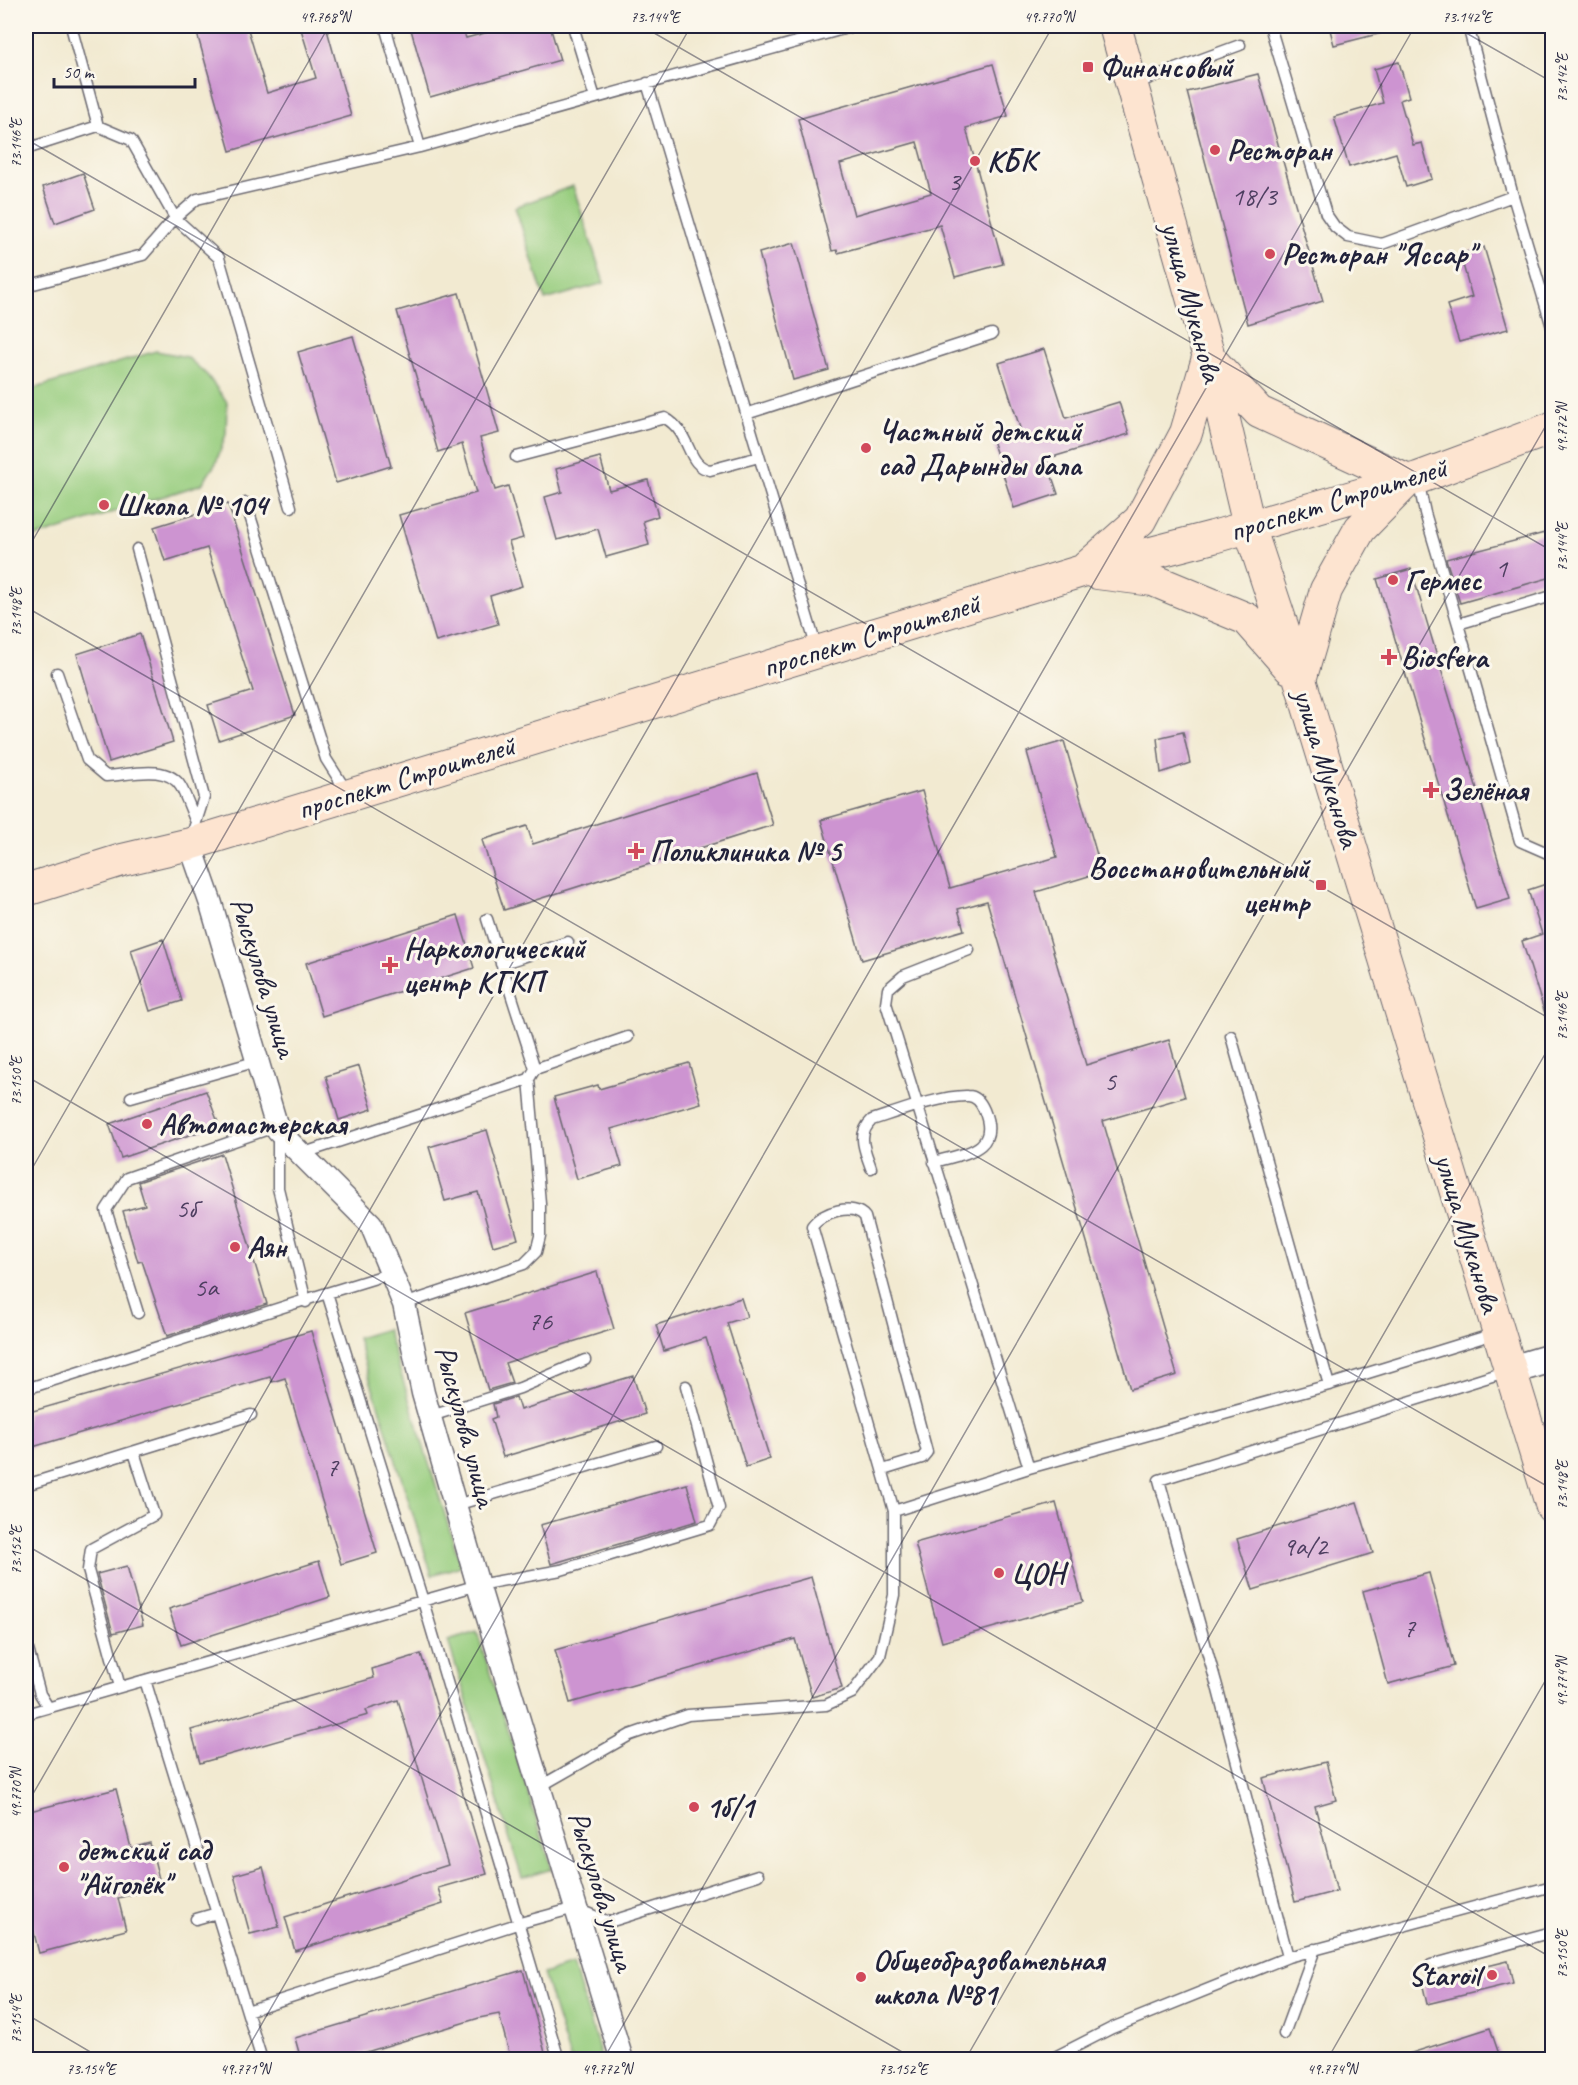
<svg xmlns="http://www.w3.org/2000/svg" width="1578" height="2085" viewBox="0 0 1578 2085" font-family="Caveat,sans-serif">
	<rect width="100%" height="100%" fill="#fbf7ec"/>
	<filter id="ink" filterUnits="userSpaceOnUse"><feTurbulence type="fractalNoise" baseFrequency=".0167" numOctaves="2"/><feDisplacementMap in="SourceGraphic" scale="12" xChannelSelector="R" yChannelSelector="G"/><feConvolveMatrix kernelMatrix="1 2 1 2 8 2 1 2 1" color-interpolation-filters="sRGB"/></filter>
	<filter id="wash" filterUnits="userSpaceOnUse"><feTurbulence type="fractalNoise" baseFrequency=".008" numOctaves="4" result="noise"/><feDisplacementMap in="SourceGraphic" scale="24" xChannelSelector="R" yChannelSelector="G"/><feGaussianBlur stdDeviation="1.35" result="paint"/><feColorMatrix in="noise" values="0 0 0 0 0 0 0 0 0 0 0 0 0 0 0 0 0 1.4 0 .05"/><feComposite in="paint" operator="in"/></filter>
	<g filter="url(#wash)">
		<rect width="100%" height="100%" fill="#f2ead1"/>
		<path fill="#98cd7f" stroke="#5d785d" stroke-width="1.5" d="M 573,186 L 604,283 L 545,300 L 515,207 Z
			M 156,351 L 187,357 L 207,375 L 227,402 L 226,434 L 216,463 L 202,484 L 26,540 L 26,391 Z
			M 387,1329 L 461,1566 L 432,1575 L 357,1338 Z
			M 477,1632 L 552,1869 L 522,1878 L 448,1641 Z
			M 573,1965 L 602,2059 L 570,2059 L 543,1974 Z"/>
		<g id="blocks">
			<path fill="#cd94d1" fill-rule="evenodd" d="M 195,26 L 247,26 L 267,93 L 316,78 L 300,26 L 326,26 L 351,116 L 230,151 Z
				M 410,26 L 461,26 L 466,38 L 511,26 L 550,26 L 560,60 L 430,97 Z
				M 1329,26 L 1389,26 L 1390,31 L 1334,45 Z
				M 1399,62 L 1409,97 L 1400,100 L 1413,145 L 1422,143 L 1432,179 L 1406,187 L 1396,153 L 1349,167 L 1334,117 L 1383,103 L 1374,69 Z
				M 993,64 L 1008,116 L 966,128 L 1003,264 L 955,277 L 940,225 L 838,253 L 837,250 L 832,251 L 798,119 ZM 917,142 L 931,193 L 854,215 L 840,164 Z
				M 1258,74 L 1323,301 L 1248,324 L 1187,92 Z
				M 83,173 L 95,209 L 55,223 L 43,187 Z
				M 794,243 L 829,370 L 793,380 L 759,253 Z
				M 1484,247 L 1508,329 L 1459,342 L 1447,305 L 1472,297 L 1460,254 Z
				M 459,293 L 499,433 L 480,438 L 495,490 L 508,486 L 523,538 L 509,542 L 522,586 L 490,596 L 498,624 L 436,642 L 399,515 L 476,493 L 462,444 L 438,452 L 397,311 Z
				M 353,336 L 391,466 L 336,483 L 298,352 Z
				M 1044,349 L 1066,418 L 1119,402 L 1129,434 L 1046,459 L 1058,494 L 1014,508 L 992,440 L 1021,431 L 999,363 Z
				M 600,457 L 609,490 L 648,480 L 658,516 L 643,521 L 649,545 L 606,557 L 598,529 L 557,540 L 545,497 L 562,492 L 556,469 Z
				M 228,504 L 295,715 L 219,740 L 208,705 L 253,691 L 207,548 L 165,561 L 154,527 Z
				M 1552,531 L 1552,577 L 1460,603 L 1446,559 Z
				M 1411,569 L 1510,899 L 1476,909 L 1377,579 Z
				M 140,634 L 173,742 L 109,762 L 77,654 Z
				M 1183,732 L 1190,763 L 1161,773 L 1157,738 Z
				M 1064,741 L 1102,872 L 1036,892 L 1086,1065 L 1169,1040 L 1185,1097 L 1103,1121 L 1177,1375 L 1130,1389 L 987,901 L 958,909 L 964,930 L 862,960 L 821,820 L 922,791 L 950,888 L 1057,857 L 1027,752 Z
				M 757,773 L 773,825 L 504,910 L 482,840 L 527,826 L 533,844 Z
				M 1552,882 L 1552,1025 L 1549,1026 L 1522,941 L 1542,934 L 1528,890 Z
				M 458,915 L 474,968 L 322,1016 L 306,963 Z
				M 163,939 L 182,1001 L 150,1011 L 131,950 Z
				M 689,1063 L 701,1103 L 611,1129 L 622,1166 L 577,1179 L 554,1097 L 598,1085 L 599,1089 Z
				M 359,1066 L 372,1109 L 339,1120 L 326,1076 Z
				M 206,1091 L 219,1125 L 121,1158 L 109,1124 Z
				M 487,1130 L 518,1239 L 493,1246 L 478,1192 L 445,1201 L 429,1147 Z
				M 222,1154 L 267,1304 L 167,1336 L 142,1261 L 138,1262 L 123,1211 L 145,1205 L 138,1182 Z
				M 597,1272 L 614,1329 L 505,1363 L 512,1383 L 488,1390 L 465,1313 Z
				M 741,1298 L 747,1317 L 727,1323 L 770,1459 L 746,1467 L 706,1338 L 664,1351 L 656,1325 Z
				M 311,1331 L 377,1553 L 341,1564 L 285,1378 L 272,1382 L 270,1377 L 26,1449 L 26,1413 Z
				M 633,1376 L 645,1414 L 503,1457 L 491,1419 L 496,1417 L 493,1404 L 516,1397 L 520,1410 Z
				M 687,1484 L 697,1521 L 551,1564 L 540,1525 Z
				M 1357,1502 L 1373,1553 L 1253,1590 L 1237,1539 Z
				M 1056,1503 L 1083,1602 L 942,1642 L 915,1543 Z
				M 319,1561 L 330,1597 L 181,1645 L 169,1609 Z
				M 127,1566 L 143,1625 L 113,1633 L 97,1574 Z
				M 1429,1573 L 1454,1666 L 1388,1684 L 1363,1591 Z
				M 811,1577 L 842,1688 L 812,1697 L 795,1639 L 570,1703 L 555,1650 Z
				M 421,1654 L 487,1874 L 438,1888 L 443,1904 L 295,1951 L 285,1917 L 448,1865 L 398,1700 L 366,1710 L 368,1715 L 200,1763 L 191,1730 L 374,1678 L 372,1669 Z
				M 1326,1762 L 1336,1800 L 1315,1806 L 1337,1891 L 1295,1902 L 1263,1778 Z
				M 116,1789 L 131,1848 L 150,1843 L 161,1887 L 118,1898 L 126,1930 L 39,1953 L 29,1913 L 26,1914 L 26,1812 Z
				M 263,1867 L 279,1927 L 250,1934 L 234,1875 Z
				M 1508,1961 L 1513,1983 L 1427,2004 L 1422,1982 Z
				M 523,1970 L 547,2060 L 511,2060 L 499,2014 L 479,2018 L 340,2060 L 301,2060 L 295,2038 Z
				M 1490,2028 L 1501,2060 L 1402,2060 L 1402,2056 Z"/>
		</g>
	</g>
	<g filter="url(#ink)">
		<use href="#blocks" fill-opacity="0" stroke="#6b6870" stroke-width="1.5"/>
		<g fill="none" stroke-linecap="round" stroke-linejoin="round">
			<defs>
				<path id="service" d="M 71,26 L 98,126
					M 385,26 L 420,147
					M 573,26 L 595,98
					M 1270,26 L 1326,214 L 1335,227 L 1348,237 L 1382,244 L 1513,196
					M 1468,26 L 1513,196 L 1552,327
					M 647,83 L 817,649
					M 1134,84 L 1240,45
					M 26,149 L 98,126 L 131,140 L 175,218 L 219,258 L 291,507
					M 26,286 L 143,255 L 175,218 L 197,199 L 420,147 L 854,26
					M 746,414 L 992,334
					M 516,457 L 665,418 C 692,433 686,466 710,470 L 759,457
					M 1418,480 L 1425,513 L 1458,624 L 1552,596
					M 246,503 L 326,759 L 347,792
					M 137,549 L 204,797 L 191,838
					M 1458,624 L 1520,841 L 1552,855
					M 57,673 L 87,760 L 106,776 C 130,775 167,763 181,787 C 187,798 191,811 196,822
					M 969,950 L 903,976 L 888,989 L 886,1003 L 1029,1468
					M 501,964 L 568,942
					M 1231,1036 L 1329,1385
					M 535,1069 L 628,1037
					M 131,1097 L 258,1061
					M 278,1134 L 278,1188 L 306,1302
					M 301,1154 L 529,1079
					M 871,1168 C 865,1150 856,1135 872,1120 C 897,1112 942,1095 968,1096 C 976,1096 981,1103 984,1110 C 1001,1151 965,1153 934,1162
					M 392,1273 L 327,1293 L 423,1601 L 559,2060
					M 404,1304 L 524,1264 L 536,1252 L 540,1236 L 540,1203 L 529,1079 L 535,1069 L 487,919
					M 138,1313 L 106,1210 L 127,1178 L 277,1126
					M 26,1389 L 327,1293
					M 431,1416 L 520,1388 L 585,1360
					M 883,1470 L 922,1458 L 927,1452 L 865,1217 C 854,1202 821,1212 812,1226 L 894,1511
					M 26,1485 L 251,1415
					M 456,1505 L 656,1446
					M 26,1642 L 40,1694 L 48,1707
					M 145,1680 L 262,2060
					M 120,1687 L 88,1570 L 91,1549 L 154,1515 L 134,1452
					M 26,1714 L 478,1585 L 561,1570 L 710,1525 L 719,1508 L 686,1386
					M 539,1787 L 630,1735 L 688,1715 L 826,1705 L 852,1693 L 880,1656 L 894,1595 L 894,1511 L 1029,1468 L 1329,1385 L 1497,1333
					M 196,1919 L 217,1913
					M 1288,1957 L 1217,1686 L 1159,1480 L 1508,1371
					M 1431,1965 L 1552,1932
					M 247,2011 L 520,1923 L 575,1908 L 609,1922 L 758,1875
					M 1284,2034 L 1315,1949
					M 1049,2060 L 1112,2028 L 1288,1957 L 1552,1886"/>
				<path id="minor" d="M 190,844 L 211,904 L 278,1131 L 371,1224 L 404,1304 L 423,1393 L 478,1585 L 622,2060"/>
				<path id="tertiary" d="M 1511,1370 L 1552,1358"/>
				<path id="secondary" d="M 1115,26 L 1209,357 L 1249,526 L 1300,680 L 1552,1507
					M 1210,359 L 1259,412 L 1408,481
					M 1087,567 L 1140,520 L 1186,433 L 1208,358
					M 1097,573 L 1153,580 L 1247,619 L 1290,668
					M 1300,680 L 1326,590 L 1360,529 L 1407,481
					M 26,890 L 122,860 L 190,844 L 1082,571 L 1213,537 L 1418,478 L 1552,428"/>
			</defs>
			<use href="#service" stroke="#6b6870" stroke-width="13"/>
			<use href="#minor" stroke="#6b6870" stroke-width="25"/>
			<use href="#tertiary" stroke="#6b6870" stroke-width="31"/>
			<use href="#secondary" stroke="#6b6870" stroke-width="34"/>
			<use href="#service" stroke="#fff" stroke-width="10"/>
			<use href="#minor" stroke="#fff" stroke-width="22"/>
			<use href="#tertiary" stroke="#fff" stroke-width="28"/>
			<use href="#secondary" stroke="#fde4d0" stroke-width="32"/>
		</g>
	</g>
	<path fill="none" stroke="#22223b" stroke-width="1.5" stroke-opacity="0.45" d="M 642,26 L 1552,551M 1454,26 L 1552,82M 26,139 L 1552,1020M 26,552 L 329,26M 26,607 L 1552,1489M 26,1076 L 1552,1958M 26,1179 L 691,26M 26,1545 L 916,2060M 26,1806 L 1053,26M 26,2014 L 104,2060M 241,2060 L 1415,26M 603,2060 L 1552,415M 965,2060 L 1552,1042M 1327,2060 L 1552,1669"/>
	<g fill="#d1495b" stroke="#fbf7ec" stroke-width="2">
		<rect x="1082" y="61" width="12" height="12" rx="3"/>
		<circle cx="1215" cy="150" r="6"/>
		<circle cx="975" cy="161" r="6"/>
		<circle cx="1270" cy="254" r="6"/>
		<circle cx="866" cy="448" r="6"/>
		<circle cx="104" cy="505" r="6"/>
		<circle cx="1393" cy="580" r="6"/>
		<path d="M1386 648h6v6h6v6h-6v6h-6v-6h-6v-6h6z"/>
		<path d="M1428 781h6v6h6v6h-6v6h-6v-6h-6v-6h6z"/>
		<path d="M633 842h6v6h6v6h-6v6h-6v-6h-6v-6h6z"/>
		<rect x="1315" y="879" width="12" height="12" rx="3"/>
		<path d="M387 956h6v6h6v6h-6v6h-6v-6h-6v-6h6z"/>
		<circle cx="147" cy="1124" r="6"/>
		<circle cx="235" cy="1247" r="6"/>
		<circle cx="999" cy="1573" r="6"/>
		<circle cx="694" cy="1807" r="6"/>
		<circle cx="64" cy="1867" r="6"/>
		<circle cx="1492" cy="1975" r="6"/>
		<circle cx="861" cy="1977" r="6"/>
	</g>
	<g text-anchor="middle" dominant-baseline="central" stroke-width="6" stroke-linejoin="round" paint-order="stroke">
		<g font-size="27" fill="#4d3e60">
			<text x="954" y="181">3</text>
			<text x="1254" y="196">18/3</text>
			<text x="1501" y="568">1</text>
			<text x="1110" y="1081">5</text>
			<text x="186" y="1208">5б</text>
			<text x="206" y="1287">5а</text>
			<text x="540" y="1321">76</text>
			<text x="332" y="1467">7</text>
			<text x="1305" y="1546">9а/2</text>
			<text x="1409" y="1628">7</text>
		</g>
		<g font-size="30" font-weight="bold" fill="#22223b" stroke="#fbf7ec" text-anchor="start">
			<text x="1100" y="67">Финансовый</text>
			<text x="1227" y="150">Ресторан</text>
			<text x="987" y="161">КБК</text>
			<text x="1282" y="254">Ресторан "Яссар"</text>
			<text x="878" y="431">Частный детский<tspan x="878" dy="34">сад Дарынды бала</tspan></text>
			<text x="116" y="505">Школа № 104</text>
			<text x="1405" y="580">Гермес</text>
			<text x="1401" y="657">Biosfera</text>
			<text x="1443" y="790">Зелёная</text>
			<text x="650" y="851">Поликлиника № 5</text>
			<text x="1309" y="868" text-anchor="end">Восстановительный<tspan x="1309" dy="34">центр</tspan></text>
			<text x="404" y="948">Наркологический<tspan x="404" dy="34">центр КГКП</tspan></text>
			<text x="159" y="1124">Автомастерская</text>
			<text x="247" y="1247">Аян</text>
			<text x="1011" y="1573">ЦОН</text>
			<text x="706" y="1807">1б/1</text>
			<text x="76" y="1850">детский сад<tspan x="76" dy="34">"Айголёк"</tspan></text>
			<text x="873" y="1960">Общеобразовательная<tspan x="873" dy="34">школа №81</tspan></text>
			<text x="1480" y="1975" text-anchor="end">Staroil</text>
		</g>
		<g font-size="30" fill="#22223b" stroke="#fbf7ec">
			<text transform="translate(1192 302) rotate(75)">улица Муканова</text>
			<text transform="translate(1338 499) rotate(-17)">проспект Строителей</text>
			<text transform="translate(871 635) rotate(-17)">проспект Строителей</text>
			<text transform="translate(1327 768) rotate(73)">улица Муканова</text>
			<text transform="translate(406 777) rotate(-17)">проспект Строителей</text>
			<text transform="translate(264 977) rotate(73)">Рыскулова улица</text>
			<text transform="translate(1468 1233) rotate(73)">улица Муканова</text>
			<text transform="translate(466 1426) rotate(75)">Рыскулова улица</text>
			<text transform="translate(602 1891) rotate(73)">Рыскулова улица</text>
		</g>
	</g>
	<rect width="1578" height="2085" fill="none" stroke="#fbf7ec" stroke-width="66"/>
	<path d="M54 78v9h141v-9" fill="none" stroke="#22223b" stroke-width="3"/>
	<text x="63" y="78" font-size="18" fill="#22223b" stroke="#fbf7ec" stroke-width="4.5" paint-order="stroke">50 m</text>
	<rect x="33" y="33" width="1512" height="2019" fill="none" stroke="#22223b" stroke-width="2"/>
	<g font-size="15" text-anchor="middle" fill="#22223b">
		<text x="325" y="22">49.768°N</text>
		<text x="655" y="22">73.144°E</text>
		<text x="1049" y="22">49.770°N</text>
		<text x="1467" y="22">73.142°E</text>
		<text transform="translate(1562 78) rotate(-90)" y="5">73.142°E</text>
		<text transform="translate(16 143) rotate(-90)" y="5">73.146°E</text>
		<text transform="translate(1562 428) rotate(-90)" y="5">49.772°N</text>
		<text transform="translate(1562 547) rotate(-90)" y="5">73.144°E</text>
		<text transform="translate(16 612) rotate(-90)" y="5">73.148°E</text>
		<text transform="translate(1562 1016) rotate(-90)" y="5">73.146°E</text>
		<text transform="translate(16 1081) rotate(-90)" y="5">73.150°E</text>
		<text transform="translate(1562 1485) rotate(-90)" y="5">73.148°E</text>
		<text transform="translate(16 1550) rotate(-90)" y="5">73.152°E</text>
		<text transform="translate(1562 1682) rotate(-90)" y="5">49.774°N</text>
		<text transform="translate(16 1793) rotate(-90)" y="5">49.770°N</text>
		<text transform="translate(1562 1954) rotate(-90)" y="5">73.150°E</text>
		<text transform="translate(16 2019) rotate(-90)" y="5">73.154°E</text>
		<text x="91" y="2074">73.154°E</text>
		<text x="245" y="2074">49.771°N</text>
		<text x="607" y="2074">49.772°N</text>
		<text x="903" y="2074">73.152°E</text>
		<text x="1332" y="2074">49.774°N</text>
	</g>
</svg>
